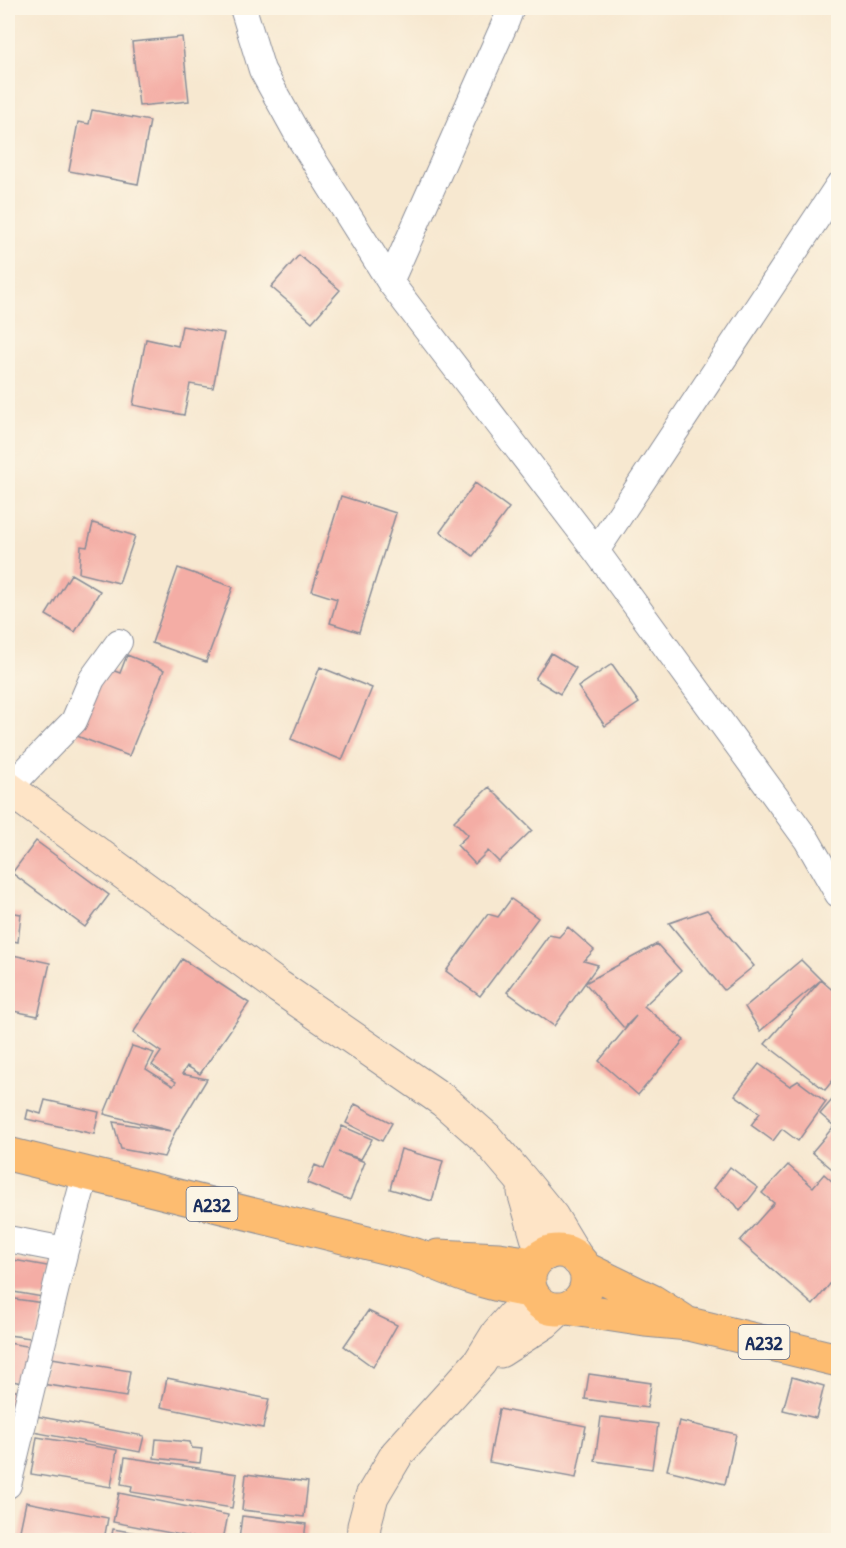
<svg xmlns="http://www.w3.org/2000/svg" width="846" height="1548" viewBox="0 0 846 1548" font-family="'Patrick Hand',sans-serif">
	<rect width="100%" height="100%" fill="#fcf5e5"/>
	<filter id="ink" filterUnits="userSpaceOnUse"><feTurbulence type="fractalNoise" baseFrequency=".0167" numOctaves="2"/><feDisplacementMap in="SourceGraphic" scale="12" xChannelSelector="R" yChannelSelector="G"/><feConvolveMatrix kernelMatrix="1 2 1 2 8 2 1 2 1" color-interpolation-filters="sRGB"/></filter>
	<filter id="wash" filterUnits="userSpaceOnUse"><feTurbulence type="fractalNoise" baseFrequency=".008" numOctaves="4" result="noise"/><feDisplacementMap in="SourceGraphic" scale="24" xChannelSelector="R" yChannelSelector="G"/><feGaussianBlur stdDeviation="1.35" result="paint"/><feColorMatrix in="noise" values="0 0 0 0 0 0 0 0 0 0 0 0 0 0 0 0 0 1.4 0 .05"/><feComposite in="paint" operator="in"/></filter>
	<g filter="url(#wash)">
		<rect width="100%" height="100%" fill="#f7e8d0"/>
		<g id="blocks">
			<path fill="#f4ada5" d="M 182,37 L 189,101 L 139,106 L 132,42 Z
				M 92,110 L 150,121 L 138,184 L 69,171 L 78,122 L 89,124 Z
				M 299,255 L 340,290 L 312,322 L 271,287 Z
				M 182,326 L 224,333 L 213,388 L 190,384 L 184,415 L 133,405 L 146,339 L 178,346 Z
				M 475,483 L 509,508 L 473,556 L 440,532 Z
				M 341,496 L 396,513 L 359,632 L 330,623 L 337,599 L 312,591 Z
				M 93,523 L 135,536 L 119,583 L 79,573 L 81,546 L 87,547 Z
				M 178,568 L 233,587 L 206,662 L 152,643 Z
				M 71,574 L 100,591 L 75,632 L 46,615 Z
				M 551,653 L 576,668 L 560,694 L 535,679 Z
				M 127,655 L 164,670 L 129,756 L 77,736 L 104,667 L 120,673 Z
				M 612,664 L 639,703 L 605,726 L 578,687 Z
				M 320,667 L 372,688 L 342,760 L 291,739 Z
				M 489,787 L 532,830 L 499,862 L 488,851 L 475,864 L 457,845 L 468,835 L 454,821 Z
				M 36,841 L 109,895 L 85,927 L 12,873 Z
				M 511,899 L 538,918 L 480,996 L 446,971 L 488,914 L 498,917 Z
				M 707,910 L 754,966 L 724,990 L 669,923 Z
				M 8,912 L 21,914 L 18,942 L 8,940 Z
				M 568,927 L 594,950 L 584,961 L 598,965 L 554,1026 L 507,992 L 549,935 L 559,937 Z
				M 657,944 L 681,971 L 644,1006 L 684,1040 L 638,1095 L 599,1061 L 636,1016 L 624,1028 L 585,983 Z
				M 8,954 L 50,963 L 38,1016 L 8,1010 Z
				M 182,959 L 249,1003 L 200,1074 L 187,1066 L 182,1074 L 207,1079 L 175,1132 L 164,1157 L 121,1149 L 113,1122 L 171,1131 L 104,1114 L 132,1046 L 154,1053 L 146,1069 L 173,1086 L 176,1082 L 152,1065 L 161,1052 L 133,1033 Z
				M 801,960 L 821,980 L 760,1031 L 745,1007 Z
				M 821,980 L 838,995 L 838,1074 L 825,1090 L 765,1044 Z
				M 759,1064 L 790,1086 L 798,1081 L 826,1102 L 798,1141 L 782,1129 L 773,1141 L 751,1125 L 760,1113 L 735,1095 Z
				M 838,1093 L 838,1121 L 834,1126 L 820,1114 Z
				M 45,1100 L 99,1112 L 94,1134 L 26,1119 L 28,1110 L 41,1114 Z
				M 355,1104 L 392,1123 L 382,1141 L 346,1123 Z
				M 342,1126 L 372,1139 L 361,1159 L 338,1152 L 365,1162 L 350,1200 L 307,1183 L 315,1165 L 324,1169 Z
				M 834,1126 L 838,1130 L 838,1174 L 812,1152 Z
				M 401,1149 L 443,1161 L 432,1201 L 390,1189 Z
				M 788,1165 L 813,1187 L 824,1174 L 834,1183 L 838,1179 L 838,1274 L 813,1305 L 740,1241 L 774,1203 L 762,1193 Z
				M 730,1167 L 758,1188 L 740,1211 L 735,1204 L 714,1188 Z
				M 8,1259 L 53,1267 L 48,1298 L 8,1291 Z
				M 8,1298 L 43,1303 L 38,1339 L 8,1335 Z
				M 368,1311 L 397,1325 L 373,1367 L 344,1346 Z
				M 8,1343 L 33,1347 L 26,1384 L 8,1380 Z
				M 46,1357 L 130,1371 L 126,1397 L 42,1384 Z
				M 589,1374 L 651,1383 L 647,1408 L 585,1399 Z
				M 792,1377 L 824,1386 L 816,1418 L 783,1410 Z
				M 167,1378 L 269,1399 L 263,1428 L 161,1407 Z
				M 8,1390 L 23,1392 L 18,1425 L 8,1423 Z
				M 499,1409 L 586,1426 L 576,1478 L 489,1462 Z
				M 36,1416 L 144,1436 L 140,1452 L 33,1432 Z
				M 601,1417 L 658,1424 L 652,1469 L 595,1461 Z
				M 679,1421 L 736,1434 L 725,1484 L 667,1470 Z
				M 37,1437 L 117,1450 L 111,1487 L 31,1474 Z
				M 156,1439 L 190,1442 L 192,1448 L 202,1449 L 200,1463 L 154,1458 Z
				M 125,1457 L 237,1474 L 232,1508 L 131,1492 L 132,1486 L 121,1484 Z
				M 246,1474 L 308,1482 L 304,1517 L 242,1510 Z
				M 119,1493 L 228,1515 L 223,1540 L 207,1540 L 113,1522 Z
				M 26,1502 L 108,1518 L 104,1540 L 18,1540 Z
				M 242,1516 L 306,1524 L 304,1540 L 239,1540 Z
				M 113,1529 L 171,1539 L 171,1540 L 111,1540 Z
				M 432,1535 L 474,1539 L 474,1540 L 431,1540 Z"/>
		</g>
	</g>
	<g filter="url(#ink)">
		<use href="#blocks" fill-opacity="0" stroke="#898c97" stroke-width="1.5"/>
		<g fill="none" stroke-linecap="round" stroke-linejoin="round">
			<defs>
				<path id="street" d="M 243,8 L 262,70 L 299,137 L 390,282 L 596,551 L 807,840 L 838,894
					M 390,282 L 506,21 L 511,8
					M 596,551 L 838,186
					M 8,789 L 74,721 L 92,679 L 119,642
					M 8,1239 L 65,1250
					M 8,1485 L 65,1250 L 86,1173"/>
				<path id="secondary" d="M 8,788 L 279,987 L 444,1101 L 486,1138 L 521,1179 L 552,1217 L 578,1260
					M 524,1192 L 537,1237 L 546,1254
					M 500,1351 L 545,1322 L 558,1310
					M 363,1540 L 364,1526 L 372,1496 L 397,1454 L 480,1362 L 498,1333 L 513,1316 L 535,1299"/>
				<path id="primary" d="M 8,1154 L 416,1255 C 455,1272 487,1285 530,1291
					M529 1280a29 29 0 1 1 58 0a29 29 0 1 1-58 0Z
					M 438,1256 L 499,1259 L 533,1264
					M 584,1268 L 652,1301 L 682,1320
					M 567,1308 L 645,1320 L 689,1324 L 838,1360"/>
			</defs>
			<use href="#street" stroke="#898c97" stroke-width="28"/>
			<use href="#secondary" stroke="#898c97" stroke-width="35"/>
			<use href="#primary" stroke="#898c97" stroke-width="35"/>
			<use href="#street" stroke="#fff" stroke-width="26"/>
			<use href="#secondary" stroke="#fee4c6" stroke-width="33"/>
			<use href="#primary" stroke="#fdbc70" stroke-width="33"/>
		</g>
	</g>
	<g text-anchor="middle" dominant-baseline="central" stroke-width="4.5" stroke-linejoin="round" paint-order="stroke">
		<g fill="#fcf5e5" stroke="#5e6a86" stroke-width="1.5">
			<rect x="186.5" y="1187" width="51" height="34" rx="4.5"/>
			<rect x="738.5" y="1325" width="51" height="34" rx="4.5"/>
		</g>
		<g font-size="20" font-weight="bold" fill="#1b2f5e">
			<text x="212" y="1204">A232</text>
			<text x="764" y="1342">A232</text>
		</g>
	</g>
	<rect width="846" height="1548" fill="none" stroke="#fcf5e5" stroke-width="30"/>
</svg>
